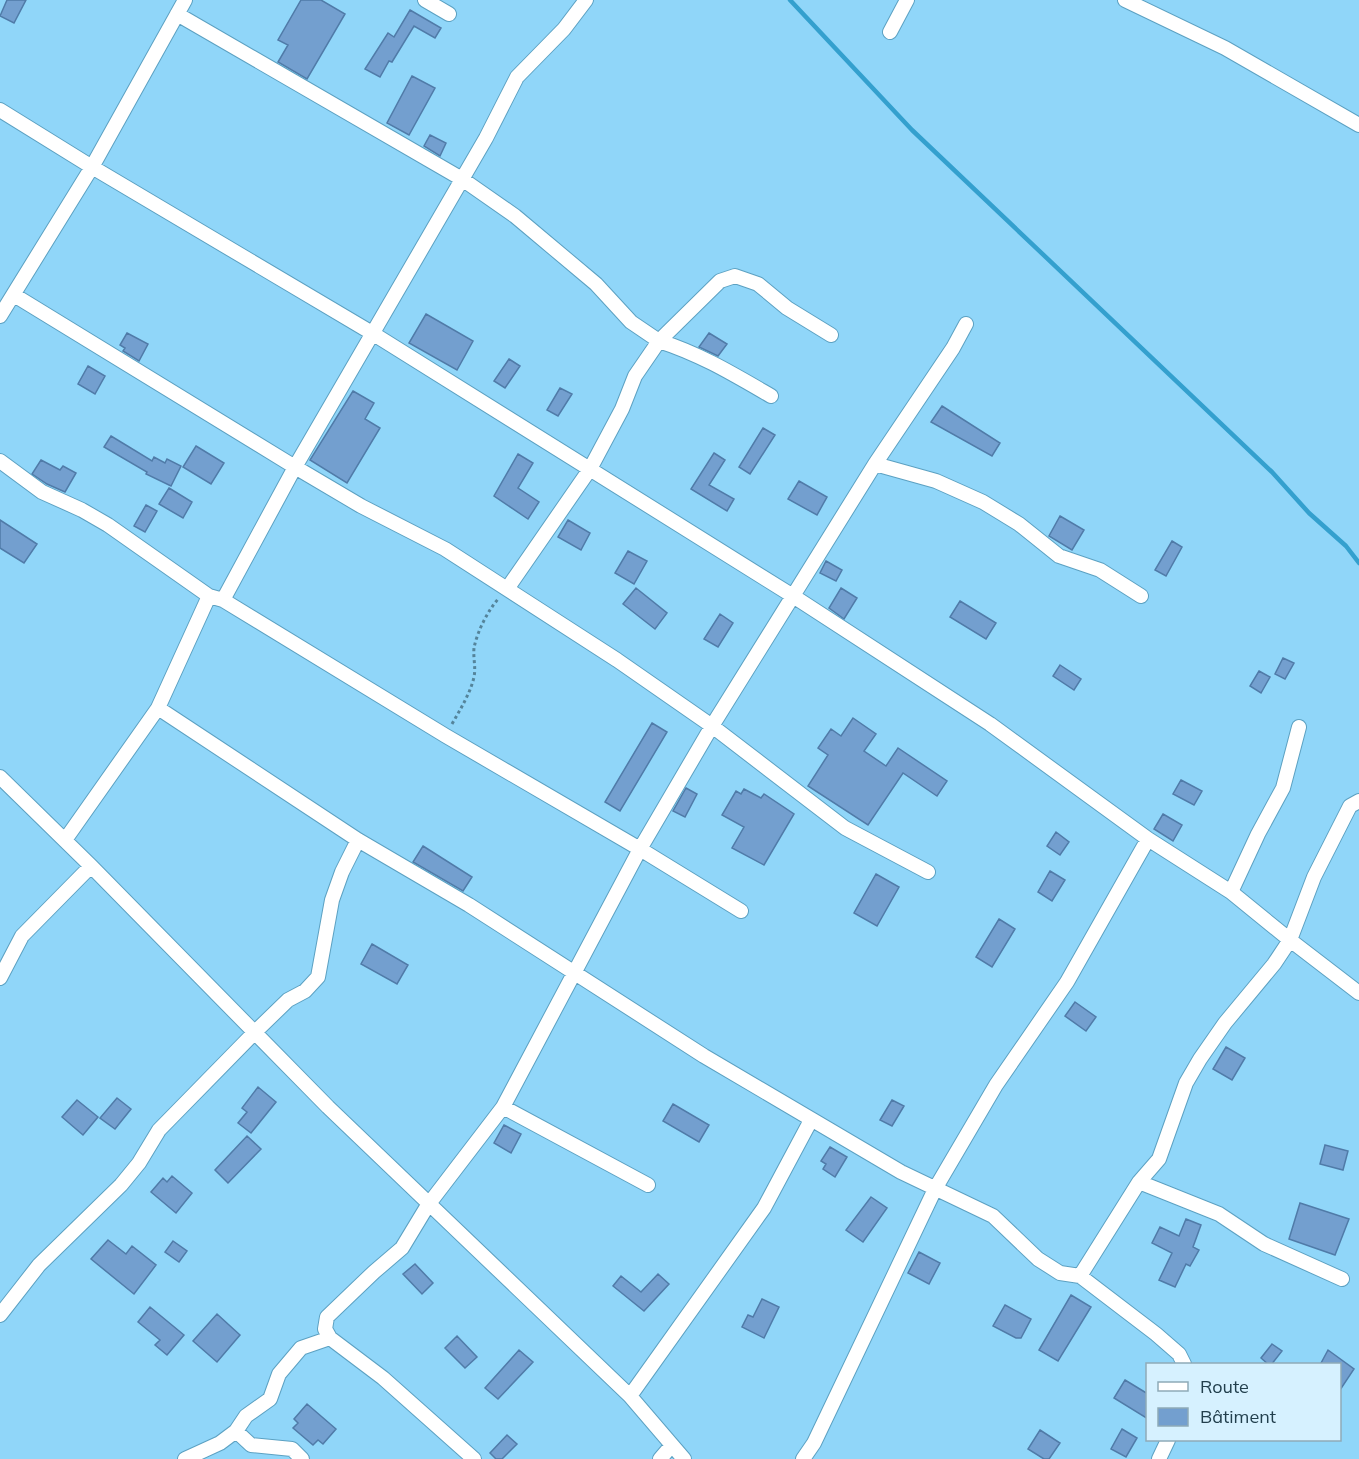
<svg xmlns="http://www.w3.org/2000/svg" width="1359" height="1459" viewBox="0 0 1359 1459" font-family="Mulish,sans-serif">
	<rect width="100%" height="100%" fill="#90d6f9"/>
	<g fill="none" stroke-linecap="round" stroke-linejoin="round">
		<path stroke="#34a0ce" stroke-width="4.5" d="M 790,0 L 912,130 L 1272,472 L 1309,513 L 1346,546 L 1359,563"/>
	</g>
	<path fill="#739fcf" stroke="#507ba8" stroke-width="1.5" d="M 7,0 L 26,0 L 14,23 L 0,16 Z
		M 301,0 L 321,0 L 345,14 L 307,79 L 278,62 L 288,45 L 278,40 Z
		M 410,10 L 441,28 L 435,38 L 414,26 L 392,62 L 389,61 L 380,77 L 365,69 L 388,33 L 394,37 Z
		M 412,76 L 435,88 L 409,135 L 387,123 Z
		M 430,135 L 446,143 L 440,156 L 424,146 Z
		M 426,314 L 473,341 L 457,370 L 409,343 Z
		M 127,333 L 148,344 L 139,361 L 123,351 L 125,348 L 120,345 Z
		M 709,333 L 727,344 L 718,356 L 699,347 Z
		M 509,359 L 520,366 L 505,388 L 494,381 Z
		M 88,366 L 105,376 L 95,394 L 78,384 Z
		M 560,388 L 572,394 L 558,416 L 547,410 Z
		M 353,391 L 374,403 L 365,419 L 380,428 L 347,483 L 310,460 Z
		M 942,406 L 1000,443 L 992,456 L 931,422 Z
		M 763,428 L 775,435 L 750,474 L 739,467 Z
		M 111,436 L 152,461 L 154,457 L 165,463 L 167,459 L 181,466 L 171,486 L 146,474 L 147,472 L 104,447 Z
		M 196,446 L 224,463 L 211,484 L 183,467 Z
		M 714,453 L 725,460 L 709,485 L 734,499 L 727,511 L 691,489 Z
		M 518,454 L 533,463 L 518,488 L 539,502 L 528,519 L 494,496 Z
		M 41,460 L 60,470 L 63,466 L 76,473 L 65,492 L 47,484 L 32,474 Z
		M 799,481 L 827,497 L 817,515 L 788,499 Z
		M 169,488 L 192,502 L 183,518 L 159,504 Z
		M 146,505 L 157,511 L 145,532 L 134,526 Z
		M 1060,516 L 1084,530 L 1072,550 L 1049,536 Z
		M 0,520 L 37,544 L 24,563 L 0,548 Z
		M 568,520 L 590,533 L 581,550 L 558,537 Z
		M 1172,541 L 1182,547 L 1166,576 L 1155,570 Z
		M 628,551 L 647,561 L 634,584 L 615,573 Z
		M 826,561 L 842,570 L 836,581 L 820,573 Z
		M 636,588 L 667,613 L 655,629 L 623,604 Z
		M 841,588 L 857,598 L 844,619 L 829,608 Z
		M 960,601 L 996,623 L 986,639 L 950,617 Z
		M 720,614 L 733,623 L 718,647 L 704,639 Z
		M 1283,658 L 1294,663 L 1285,679 L 1275,674 Z
		M 1060,665 L 1081,679 L 1074,690 L 1053,676 Z
		M 1259,671 L 1270,677 L 1261,693 L 1250,686 Z
		M 853,718 L 876,734 L 864,751 L 886,766 L 898,748 L 947,781 L 937,796 L 903,773 L 868,825 L 808,786 L 828,755 L 818,748 L 831,729 L 841,736 Z
		M 652,723 L 667,732 L 620,811 L 605,802 Z
		M 1181,780 L 1202,791 L 1194,805 L 1173,794 Z
		M 686,788 L 697,794 L 685,817 L 673,811 Z
		M 744,789 L 761,798 L 764,794 L 794,814 L 764,865 L 732,848 L 744,827 L 722,815 L 736,791 L 741,794 Z
		M 1163,814 L 1182,825 L 1173,841 L 1154,829 Z
		M 1056,832 L 1069,842 L 1060,855 L 1047,846 Z
		M 423,846 L 472,877 L 463,891 L 413,862 Z
		M 1050,871 L 1065,880 L 1052,901 L 1038,892 Z
		M 876,874 L 899,887 L 877,926 L 854,913 Z
		M 999,919 L 1015,929 L 992,967 L 976,957 Z
		M 372,944 L 408,965 L 397,984 L 361,964 Z
		M 1075,1002 L 1096,1017 L 1086,1031 L 1065,1016 Z
		M 1226,1047 L 1245,1058 L 1232,1080 L 1213,1069 Z
		M 258,1087 L 276,1102 L 251,1133 L 238,1123 L 247,1112 L 242,1108 Z
		M 117,1098 L 131,1109 L 115,1129 L 100,1118 Z
		M 77,1100 L 98,1117 L 83,1135 L 62,1117 Z
		M 892,1100 L 904,1106 L 892,1126 L 880,1120 Z
		M 673,1104 L 709,1125 L 699,1142 L 663,1121 Z
		M 504,1125 L 521,1134 L 511,1153 L 494,1143 Z
		M 247,1136 L 261,1149 L 228,1183 L 215,1170 Z
		M 1325,1145 L 1348,1151 L 1343,1170 L 1320,1164 Z
		M 830,1147 L 847,1157 L 835,1177 L 823,1169 L 826,1164 L 821,1161 Z
		M 172,1176 L 192,1193 L 176,1213 L 151,1192 L 163,1178 L 167,1182 Z
		M 871,1197 L 887,1208 L 863,1242 L 846,1230 Z
		M 1300,1203 L 1349,1219 L 1335,1255 L 1289,1239 Z
		M 1186,1219 L 1201,1225 L 1193,1247 L 1199,1250 L 1190,1266 L 1186,1264 L 1175,1287 L 1159,1280 L 1172,1253 L 1152,1243 L 1160,1227 L 1179,1236 Z
		M 108,1240 L 126,1254 L 132,1246 L 156,1265 L 134,1294 L 91,1259 Z
		M 173,1241 L 187,1251 L 179,1262 L 165,1252 Z
		M 919,1252 L 940,1263 L 929,1284 L 908,1273 Z
		M 415,1264 L 433,1283 L 422,1294 L 403,1274 Z
		M 658,1274 L 669,1284 L 644,1311 L 613,1286 L 621,1276 L 641,1292 Z
		M 1071,1295 L 1091,1307 L 1058,1361 L 1039,1350 Z
		M 762,1299 L 779,1307 L 764,1338 L 742,1327 L 748,1315 L 753,1317 Z
		M 1005,1305 L 1031,1319 L 1021,1338 L 1016,1338 L 993,1326 Z
		M 150,1307 L 184,1335 L 167,1355 L 155,1345 L 160,1340 L 138,1322 Z
		M 217,1314 L 240,1335 L 217,1362 L 193,1341 Z
		M 457,1336 L 477,1357 L 465,1368 L 445,1348 Z
		M 1272,1344 L 1282,1351 L 1271,1365 L 1269,1365 L 1261,1358 Z
		M 519,1350 L 533,1362 L 498,1399 L 485,1388 Z
		M 1328,1350 L 1354,1369 L 1340,1390 L 1340,1365 L 1320,1365 Z
		M 1125,1380 L 1148,1394 L 1148,1419 L 1114,1398 Z
		M 307,1404 L 336,1429 L 323,1444 L 318,1440 L 313,1445 L 293,1428 L 298,1423 L 294,1419 Z
		M 1122,1429 L 1137,1438 L 1126,1457 L 1111,1449 Z
		M 1040,1430 L 1060,1443 L 1049,1459 L 1044,1459 L 1028,1449 Z
		M 507,1435 L 517,1444 L 502,1459 L 496,1459 L 490,1453 Z"/>
	<g fill="none" stroke-linecap="round" stroke-linejoin="round">
		<defs>
			<path id="minor" d="M 425,0 L 449,14
				M 586,0 L 564,29 L 517,77 L 486,138 L 295,467 L 361,506 L 445,549 L 617,660 L 712,726 L 845,828 L 928,872
				M 1125,0 L 1225,48 L 1359,125
				M 177,14 L 462,179 L 515,216 L 596,284 L 631,322 L 659,341 L 635,376 L 622,409 L 590,469 L 507,589
				M 890,32 L 907,0
				M 0,110 L 92,167 L 372,333 L 793,596 L 990,724 L 1148,839 L 1231,892 L 1290,940 L 1274,964 L 1225,1023 L 1200,1059 L 1186,1083 L 1159,1159 L 1139,1182 L 1080,1276
				M 14,295 L 295,467 L 223,600
				M 0,316 L 92,167 L 185,0
				M 771,396 C 733,374 700,354 659,341 L 720,281 L 735,276 L 758,284 L 787,308 L 831,335
				M 0,461 L 42,492 L 82,510 L 108,525 L 209,596 L 223,600 L 446,736 L 640,849 L 741,911
				M 875,464 L 936,481 L 983,502 L 1019,524 L 1059,556 L 1100,570 L 1141,596
				M 158,708 L 358,840 L 469,905 L 704,1056 L 901,1172 L 993,1216 L 1038,1259 L 1060,1273 L 1080,1276 L 1156,1334 L 1179,1354 L 1184,1364
				M 0,777 L 91,866 L 328,1107 L 630,1396 L 684,1459
				M 1359,801 L 1350,806 L 1314,877 L 1290,940 L 1359,993
				M 65,840 L 158,708 L 209,596
				M 1231,892 L 1258,834 L 1283,788 L 1299,727
				M 0,978 L 22,936 L 91,866
				M 503,1107 L 648,1185
				M 1139,1182 L 1219,1214 L 1264,1244 L 1342,1279
				M 0,1315 L 39,1265 L 121,1185 L 139,1163 L 159,1130 L 255,1032 L 288,1000 L 305,991 L 318,977 L 332,900 L 342,872 L 358,840
				M 630,1396 L 764,1208 L 811,1120
				M 236,1431 L 251,1445 L 292,1449 L 302,1459
				M 185,1459 L 220,1443 L 236,1431 L 246,1416 L 270,1399 L 279,1374 L 301,1348 L 330,1338
				M 474,1459 L 383,1378 L 330,1338 L 325,1329 L 327,1317 L 374,1272 L 402,1248 L 428,1205 L 503,1107 L 640,849 L 712,726 L 875,464 L 953,348 L 966,324
				M 660,1459 L 672,1445
				M 803,1459 L 814,1443 L 935,1189 L 996,1085 L 1067,982 L 1148,839
				M 1159,1459 L 1168,1440"/>
		</defs>
		<use href="#minor" stroke="#5ca1c2" stroke-width="16"/>
		<path stroke="#54849b" stroke-width="3" stroke-dasharray="3 3" stroke-linecap="butt" d="M 452,724 C 461,708 470,694 474,677 C 476,667 473,658 474,648 C 477,632 488,610 499,598"/>
		<use href="#minor" stroke="#fff" stroke-width="14"/>
	</g>
	<rect x="1146" y="1363" width="195" height="78" fill="#d6f1ff" stroke="#8eaab8" stroke-width="1.5"/>
	<rect x="1158" y="1382" width="30" height="9" fill="#ffffff" stroke="#8eaab8" stroke-width="1.5"/>
	<text x="1200" y="1393" font-size="18" fill="#223f4d">Route</text>
	<rect x="1158" y="1408" width="30" height="18" fill="#739fcf" stroke="#8eaab8" stroke-width="1.5"/>
	<text x="1200" y="1423" font-size="18" fill="#223f4d">Bâtiment</text>
</svg>
